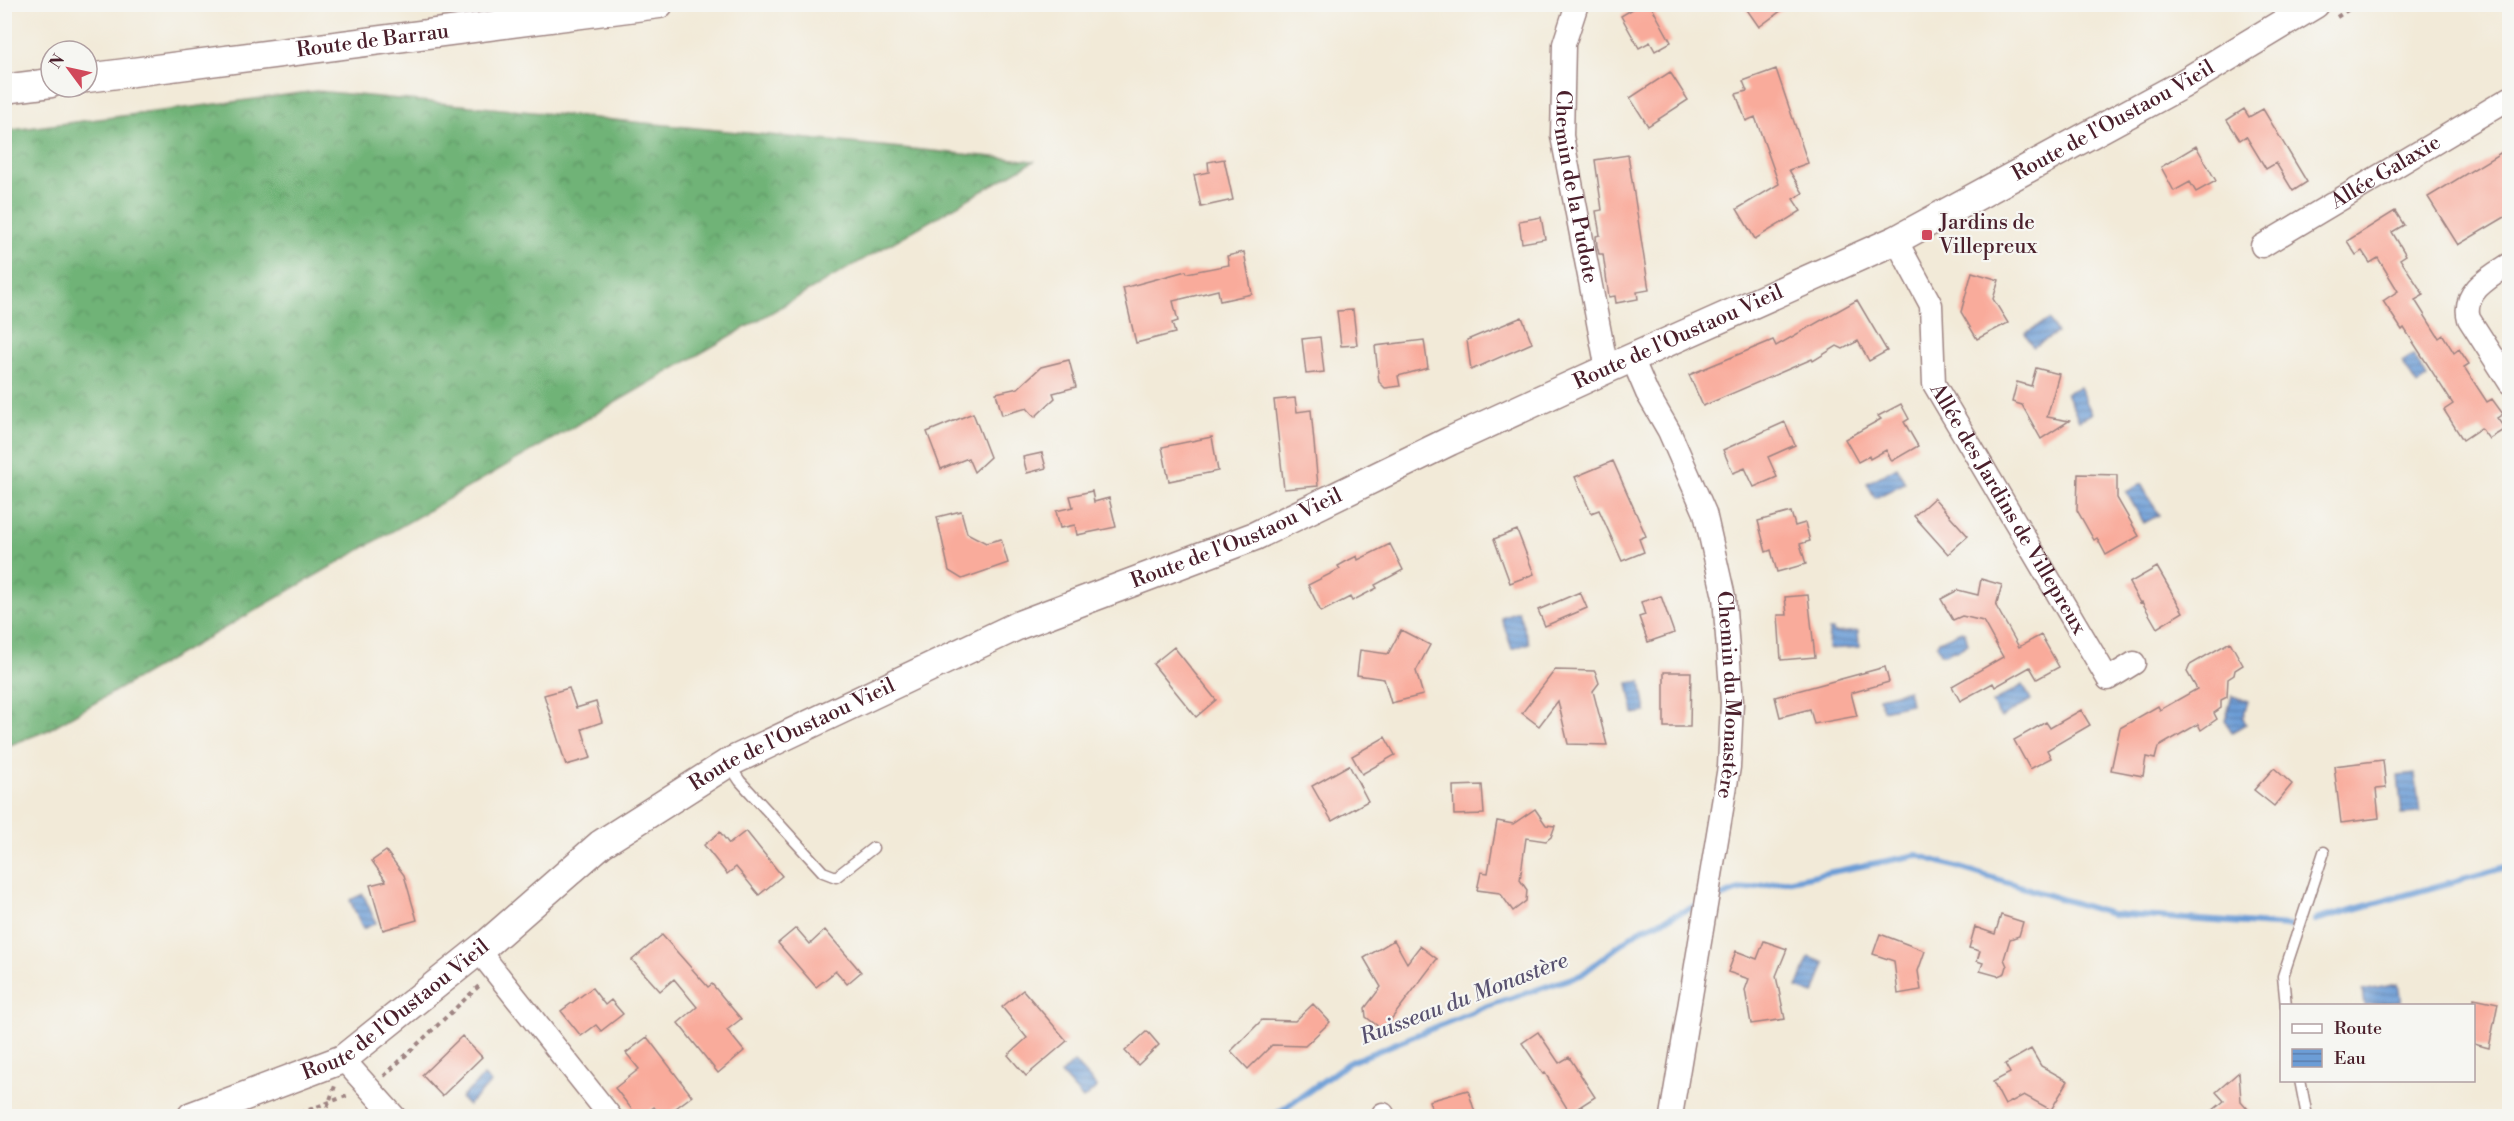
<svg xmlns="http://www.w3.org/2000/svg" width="2514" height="1121" viewBox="0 0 2514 1121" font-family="'Libre Bodoni',serif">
	<defs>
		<pattern id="forest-crowns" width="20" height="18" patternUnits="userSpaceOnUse" patternTransform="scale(1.5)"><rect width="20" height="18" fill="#6fb377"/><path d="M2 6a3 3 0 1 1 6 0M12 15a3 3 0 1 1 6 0" fill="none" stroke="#5d9162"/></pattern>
		<pattern id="water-rules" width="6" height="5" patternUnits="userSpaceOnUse" patternTransform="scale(1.5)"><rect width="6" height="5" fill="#6c9dd6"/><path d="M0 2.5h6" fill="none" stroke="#5b7fae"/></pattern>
	</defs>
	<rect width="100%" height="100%" fill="#f6f6f2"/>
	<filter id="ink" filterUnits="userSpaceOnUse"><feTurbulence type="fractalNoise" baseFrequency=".0167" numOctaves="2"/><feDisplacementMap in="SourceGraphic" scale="12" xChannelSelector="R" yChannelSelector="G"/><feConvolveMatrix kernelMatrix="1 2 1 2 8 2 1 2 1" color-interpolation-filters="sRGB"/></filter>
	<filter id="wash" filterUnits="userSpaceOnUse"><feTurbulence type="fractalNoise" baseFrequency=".008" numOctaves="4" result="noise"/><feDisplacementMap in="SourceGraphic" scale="24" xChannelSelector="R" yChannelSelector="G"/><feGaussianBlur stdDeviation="1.35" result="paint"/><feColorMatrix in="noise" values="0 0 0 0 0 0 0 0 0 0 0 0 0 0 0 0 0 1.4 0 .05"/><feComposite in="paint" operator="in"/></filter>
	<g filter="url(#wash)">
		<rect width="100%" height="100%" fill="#f2ead8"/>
		<path fill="url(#forest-crowns)" stroke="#5c6951" stroke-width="1.5" d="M 317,91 L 1034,161 L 46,731 L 5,747 L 5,131 Z"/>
		<path fill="url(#water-rules)" stroke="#5b5e80" stroke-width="1.5" d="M 2049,320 L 2057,333 L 2033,347 L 2025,333 Z
			M 2413,355 L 2427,378 L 2417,385 L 2402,362 Z
			M 2079,387 L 2092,414 L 2079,420 L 2066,393 Z
			M 1897,467 L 1905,483 L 1875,498 L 1867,483 Z
			M 2141,484 L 2159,515 L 2144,523 L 2126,492 Z
			M 1518,611 L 1529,643 L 1512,649 L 1501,617 Z
			M 1829,630 L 1833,630 L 1834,633 L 1858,631 L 1859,647 L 1828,649 Z
			M 1961,631 L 1965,632 L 1968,644 L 1957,651 L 1953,650 L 1946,654 L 1941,653 L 1937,645 L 1939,641 Z
			M 1641,681 L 1646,712 L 1634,714 L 1628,683 Z
			M 2023,685 L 2031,700 L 2001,718 L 1992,703 Z
			M 1908,690 L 1911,704 L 1882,710 L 1879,697 Z
			M 2232,696 L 2248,701 L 2243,718 L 2246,724 L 2232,732 L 2225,721 Z
			M 2415,774 L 2420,813 L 2402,814 L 2398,776 Z
			M 363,894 L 376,923 L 363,929 L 350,900 Z
			M 1809,957 L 1825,963 L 1814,994 L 1797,988 Z
			M 2398,984 L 2401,1002 L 2364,1005 L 2362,991 Z
			M 1074,1062 L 1097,1087 L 1083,1099 L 1061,1074 Z
			M 484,1076 L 491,1083 L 468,1105 L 461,1098 Z"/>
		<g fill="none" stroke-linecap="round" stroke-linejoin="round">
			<path stroke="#6c9dd6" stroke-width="6" d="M 1718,898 L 1736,891 L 1917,855 L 2111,914 L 2289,926
				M 2315,920 L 2510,866
				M 1274,1116 L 1348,1063 L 1487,1006 L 1581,975 L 1638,931 L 1701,904"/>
		</g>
		<g id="blocks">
			<path fill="#f9ab9b" d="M 1641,4 L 1650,4 L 1671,42 L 1655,51 L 1650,42 L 1639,48 L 1621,16 Z
				M 1743,4 L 1790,4 L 1759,27 Z
				M 1776,69 L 1808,163 L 1789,170 L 1803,193 L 1793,199 L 1801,211 L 1755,239 L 1737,209 L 1779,184 L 1755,117 L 1746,121 L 1736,94 L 1747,91 L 1743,81 Z
				M 1670,72 L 1688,100 L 1648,126 L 1630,98 Z
				M 2244,109 L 2249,117 L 2263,109 L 2307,182 L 2293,191 L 2276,163 L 2266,169 L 2246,136 L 2240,140 L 2227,120 Z
				M 2196,146 L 2216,181 L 2196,192 L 2190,182 L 2174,191 L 2161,167 Z
				M 2510,147 L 2510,214 L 2458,245 L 2428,197 Z
				M 1628,155 L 1649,290 L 1637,292 L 1638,299 L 1616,303 L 1615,296 L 1609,297 L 1603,254 L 1599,254 L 1597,246 L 1596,236 L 1600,235 L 1596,211 L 1602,210 L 1595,160 Z
				M 1224,159 L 1233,200 L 1201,207 L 1194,175 L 1209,172 L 1208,162 Z
				M 2395,211 L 2404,225 L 2392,232 L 2406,255 L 2400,259 L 2424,295 L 2415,300 L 2439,338 L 2443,335 L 2454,353 L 2459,349 L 2469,364 L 2464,367 L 2487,402 L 2492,399 L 2503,414 L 2497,418 L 2505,429 L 2489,439 L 2481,428 L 2463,440 L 2444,410 L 2453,404 L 2404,328 L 2402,330 L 2383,301 L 2398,291 L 2378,258 L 2370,263 L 2362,251 L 2356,255 L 2347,241 Z
				M 1541,217 L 1545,239 L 1522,243 L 1519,221 Z
				M 1244,252 L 1252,294 L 1220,301 L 1218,290 L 1173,301 L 1178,321 L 1172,323 L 1175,333 L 1136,343 L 1123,288 L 1186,271 L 1187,273 L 1229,265 L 1227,256 Z
				M 1972,272 L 1999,280 L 1993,299 L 2008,323 L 1977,339 L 1961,312 Z
				M 1857,300 L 1887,351 L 1869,361 L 1858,341 L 1843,349 L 1837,346 L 1813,361 L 1812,359 L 1703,406 L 1689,375 L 1773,340 L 1776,346 Z
				M 1353,310 L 1357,345 L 1341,346 L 1337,311 Z
				M 1522,317 L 1532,343 L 1471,370 L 1467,340 Z
				M 1320,337 L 1324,372 L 1306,374 L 1302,339 Z
				M 1424,340 L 1428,368 L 1398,376 L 1400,386 L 1385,388 L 1379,382 L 1375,346 Z
				M 1069,360 L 1076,387 L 1053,393 L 1055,398 L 1035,417 L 1027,408 L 1002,415 L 996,393 L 1018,388 L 1041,367 Z
				M 2036,368 L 2059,374 L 2047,417 L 2069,421 L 2041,439 L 2022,405 L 2012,402 L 2017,382 L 2031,386 Z
				M 1295,398 L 1297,412 L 1311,410 L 1318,486 L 1284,489 L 1274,400 Z
				M 1901,404 L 1909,419 L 1904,422 L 1918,446 L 1892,461 L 1886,450 L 1870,459 L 1869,456 L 1858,462 L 1845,439 L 1881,419 L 1878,416 Z
				M 973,413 L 990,457 L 974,472 L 968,458 L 941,469 L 927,432 Z
				M 1785,422 L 1795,445 L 1768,457 L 1777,477 L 1754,487 L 1745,468 L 1733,473 L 1723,450 Z
				M 1212,437 L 1218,471 L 1169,481 L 1162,447 Z
				M 1042,453 L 1046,468 L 1027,473 L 1023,457 Z
				M 1613,461 L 1646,536 L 1639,539 L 1644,552 L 1622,561 L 1599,510 L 1591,513 L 1575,477 Z
				M 2078,474 L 2117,475 L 2117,498 L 2139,536 L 2106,555 L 2097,538 L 2094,540 L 2077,510 Z
				M 1092,491 L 1094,502 L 1109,498 L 1116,527 L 1077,535 L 1075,525 L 1060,528 L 1056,511 L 1073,507 L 1070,496 Z
				M 1934,498 L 1968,536 L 1948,554 L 1914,516 Z
				M 961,511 L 967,533 L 986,543 L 1001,539 L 1008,563 L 962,579 L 949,571 L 937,517 Z
				M 1791,512 L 1795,526 L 1805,523 L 1810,541 L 1800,544 L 1806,564 L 1777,572 L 1771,550 L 1766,552 L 1758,521 Z
				M 1517,530 L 1534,574 L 1510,583 L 1494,539 Z
				M 1390,544 L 1403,570 L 1375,585 L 1377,588 L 1352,601 L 1350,597 L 1321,612 L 1308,585 L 1340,569 L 1338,566 L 1347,561 L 1357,556 L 1358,560 Z
				M 2157,567 L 2183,612 L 2157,628 L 2142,602 L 2140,603 L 2129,583 Z
				M 1981,579 L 2002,585 L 1996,606 L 2019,647 L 2041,635 L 2059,667 L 2037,679 L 2030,667 L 1995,687 L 1993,683 L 1960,701 L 1952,686 L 2003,657 L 1983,621 L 1962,616 L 1953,620 L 1941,599 L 1958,590 L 1978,595 Z
				M 1580,592 L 1587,608 L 1545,626 L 1538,610 Z
				M 1808,595 L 1815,657 L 1781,660 L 1778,615 L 1787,615 L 1785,597 Z
				M 1661,596 L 1674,633 L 1648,642 L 1639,617 L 1645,615 L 1641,602 Z
				M 1401,630 L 1430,645 L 1416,671 L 1423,695 L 1391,703 L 1384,679 L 1357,675 L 1360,650 L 1388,654 Z
				M 2230,642 L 2243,665 L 2235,670 L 2234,675 L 2228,679 L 2227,697 L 2221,700 L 2221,708 L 2214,713 L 2217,719 L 2201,730 L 2198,724 L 2158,747 L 2155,759 L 2146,757 L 2143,776 L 2111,770 L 2120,728 L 2158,706 L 2160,710 L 2197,689 L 2187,672 L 2190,665 Z
				M 1174,647 L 1216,700 L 1196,717 L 1153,664 Z
				M 1885,667 L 1889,682 L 1851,693 L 1857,716 L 1814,724 L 1810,709 L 1780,717 L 1775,697 Z
				M 1555,670 L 1595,671 L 1599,683 L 1593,691 L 1607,745 L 1568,744 L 1558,701 L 1539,726 L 1522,713 Z
				M 1664,672 L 1691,672 L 1690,727 L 1664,727 Z
				M 569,688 L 576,708 L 596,702 L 602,722 L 582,729 L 591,758 L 566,765 L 544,695 Z
				M 2081,710 L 2090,725 L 2047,750 L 2051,758 L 2030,769 L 2014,740 L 2046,722 L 2050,728 Z
				M 1385,737 L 1395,755 L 1362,774 L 1352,756 Z
				M 2383,760 L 2386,788 L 2376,789 L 2379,818 L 2341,823 L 2334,766 Z
				M 1349,765 L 1368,801 L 1332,821 L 1312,786 Z
				M 2274,768 L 2292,784 L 2274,806 L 2254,790 Z
				M 1482,785 L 1484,814 L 1454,815 L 1453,786 Z
				M 1535,809 L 1546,825 L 1555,826 L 1551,837 L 1546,841 L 1526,838 L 1520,880 L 1527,890 L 1526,901 L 1513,911 L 1500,893 L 1477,890 L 1481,872 L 1488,873 L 1497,821 L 1513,824 Z
				M 746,831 L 782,876 L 759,895 L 736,867 L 727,874 L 704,845 L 720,832 L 729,844 Z
				M 386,851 L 404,875 L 417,920 L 383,930 L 370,885 L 386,881 L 372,861 Z
				M 2001,915 L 2023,922 L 2019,936 L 2010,939 L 2004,959 L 2007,966 L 2005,973 L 1998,976 L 1980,971 L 1983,963 L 1977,961 L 1980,951 L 1969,948 L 1975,927 L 1995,934 Z
				M 796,928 L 810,944 L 825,930 L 861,972 L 847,984 L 836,971 L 816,987 L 778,943 Z
				M 1880,934 L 1925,951 L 1918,971 L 1921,990 L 1898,994 L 1894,961 L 1873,954 Z
				M 662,935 L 708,987 L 712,984 L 741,1019 L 727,1030 L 744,1051 L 718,1073 L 678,1023 L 697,1007 L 674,979 L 660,991 L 632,960 Z
				M 1394,940 L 1407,963 L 1420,946 L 1437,959 L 1383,1030 L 1366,1017 L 1365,1008 L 1381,987 L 1364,958 Z
				M 1764,941 L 1787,949 L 1776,976 L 1785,1019 L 1751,1024 L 1745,990 L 1749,979 L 1728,972 L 1736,951 L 1757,959 Z
				M 592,988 L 605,1005 L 611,1000 L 623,1014 L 601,1031 L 596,1025 L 581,1036 L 561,1011 Z
				M 1023,990 L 1067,1041 L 1026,1076 L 1008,1055 L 1027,1038 L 1002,1007 Z
				M 2474,998 L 2498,1003 L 2489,1048 L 2474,1044 Z
				M 1313,1004 L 1330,1022 L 1305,1046 L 1272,1045 L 1248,1069 L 1231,1051 L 1262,1020 L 1295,1021 Z
				M 1147,1031 L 1159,1045 L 1138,1065 L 1125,1051 Z
				M 1538,1032 L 1559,1063 L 1569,1057 L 1595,1097 L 1570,1113 L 1545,1073 L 1543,1074 L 1522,1043 Z
				M 462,1036 L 482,1057 L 442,1096 L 422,1075 Z
				M 647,1037 L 692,1096 L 665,1116 L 661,1116 L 654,1107 L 642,1116 L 637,1116 L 615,1088 L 639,1069 L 626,1053 Z
				M 2031,1049 L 2041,1066 L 2068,1081 L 2051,1110 L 2024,1095 L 2005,1105 L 1993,1082 L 2010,1073 L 2005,1064 Z
				M 2239,1072 L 2241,1101 L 2254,1116 L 2206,1116 L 2224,1101 L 2216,1092 Z
				M 1468,1090 L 1476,1116 L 1434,1116 L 1429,1101 Z"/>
		</g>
	</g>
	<g filter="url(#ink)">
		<use href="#blocks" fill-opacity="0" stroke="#9e8482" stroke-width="1.5"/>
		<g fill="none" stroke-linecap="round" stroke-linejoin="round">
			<defs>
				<path id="service" d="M 728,763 L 740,781 L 823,872 L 836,877 L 873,848
					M 2286,1006 L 2283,976 L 2324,852
					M 2300,1080 L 2307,1116"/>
				<g id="minor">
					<path id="s1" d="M 1577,4 L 1564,44 L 1562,136 L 1607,369"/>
					<path id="s2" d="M 1896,240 L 1931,305 L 1934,384 L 2108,679 L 2134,663"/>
					<path id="s3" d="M 2262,246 L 2510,98"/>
					<path d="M 2510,264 C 2491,276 2461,292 2469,319 L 2510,383"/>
					<path id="s4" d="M 1632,358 L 1647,393 L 1669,431 L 1705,513 L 1724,597 L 1732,702 L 1729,767 L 1671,1116"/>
					<path d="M 478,950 L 610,1116"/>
					<path d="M 343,1059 L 394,1116"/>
					<path d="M 1383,1114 L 1384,1116"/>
				</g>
				<g id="tertiary">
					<path id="s5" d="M 87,78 L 659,4"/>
					<path d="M 4,89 L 51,83"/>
					<path id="s6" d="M 192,1116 L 343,1059 L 489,942 L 601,844 L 728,763 L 1019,625 L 1255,536 L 1450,441 L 1607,369 L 1896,240 L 2181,85 L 2315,4"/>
				</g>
			</defs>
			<use href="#service" stroke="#9e8482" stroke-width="13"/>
			<use href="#minor" stroke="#9e8482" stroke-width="25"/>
			<use href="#tertiary" stroke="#9e8482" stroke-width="31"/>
			<path stroke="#9e8482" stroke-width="4" stroke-dasharray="4.5 4.5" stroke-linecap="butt" d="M 2337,17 L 2357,4
				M 384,1076 L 481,984
				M 292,1116 L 349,1095
				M 324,1116 L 335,1086"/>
			<use href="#service" stroke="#fff" stroke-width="10"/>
			<use href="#minor" stroke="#fff" stroke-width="22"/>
			<use href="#tertiary" stroke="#fff" stroke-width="28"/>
		</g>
	</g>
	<rect fill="#d1495b" stroke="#f6f6f2" stroke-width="2" x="1921" y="229" width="12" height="12" rx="3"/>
	<g text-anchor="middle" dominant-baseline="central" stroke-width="4.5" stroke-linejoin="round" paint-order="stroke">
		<g font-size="21" fill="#4a1f2b" stroke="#f6f6f2">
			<text stroke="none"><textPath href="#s5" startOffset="288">Route de Barrau</textPath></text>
			<text stroke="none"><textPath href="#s6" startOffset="2176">Route de l'Oustaou Vieil</textPath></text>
			<text stroke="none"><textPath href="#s3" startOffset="144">Allée Galaxie</textPath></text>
			<text stroke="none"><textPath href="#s1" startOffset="186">Chemin de la Pudote</textPath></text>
			<text stroke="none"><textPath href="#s6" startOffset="1690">Route de l'Oustaou Vieil</textPath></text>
			<text stroke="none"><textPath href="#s2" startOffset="298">Allée des Jardins de Villepreux</textPath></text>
			<text stroke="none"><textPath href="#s6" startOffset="1204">Route de l'Oustaou Vieil</textPath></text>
			<text stroke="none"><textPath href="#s4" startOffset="356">Chemin du Monastère</textPath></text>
			<text stroke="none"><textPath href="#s6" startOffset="718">Route de l'Oustaou Vieil</textPath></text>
			<text stroke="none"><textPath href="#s6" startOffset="232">Route de l'Oustaou Vieil</textPath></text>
		</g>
		<g font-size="21" fill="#4a1f2b" stroke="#f6f6f2" text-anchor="start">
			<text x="1939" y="223">Jardins de<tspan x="1939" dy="24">Villepreux</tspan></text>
		</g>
		<g font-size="22" font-style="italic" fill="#58516f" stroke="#f6f6f2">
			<text transform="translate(1464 999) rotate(-21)">Ruisseau du Monastère</text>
		</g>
	</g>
	<rect width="2514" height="1121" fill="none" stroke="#f6f6f2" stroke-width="24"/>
	<rect x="2280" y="1004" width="195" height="78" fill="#f6f6f2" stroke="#b1a0a2" stroke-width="1.5"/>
	<rect x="2292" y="1024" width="30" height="9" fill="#ffffff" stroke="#b1a0a2" stroke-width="1.5"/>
	<text x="2334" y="1034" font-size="18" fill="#4a1f2b">Route</text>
	<rect x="2292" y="1049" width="30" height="18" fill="url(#water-rules)" stroke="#b1a0a2" stroke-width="1.5"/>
	<text x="2334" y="1064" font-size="18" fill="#4a1f2b">Eau</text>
	<g transform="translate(69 69) rotate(303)"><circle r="28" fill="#f6f6f2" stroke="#b1a0a2" stroke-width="1.5"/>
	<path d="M0-4.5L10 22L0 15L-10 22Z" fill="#d1495b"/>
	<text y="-9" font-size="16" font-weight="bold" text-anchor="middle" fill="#4a1f2b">N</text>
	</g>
</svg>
